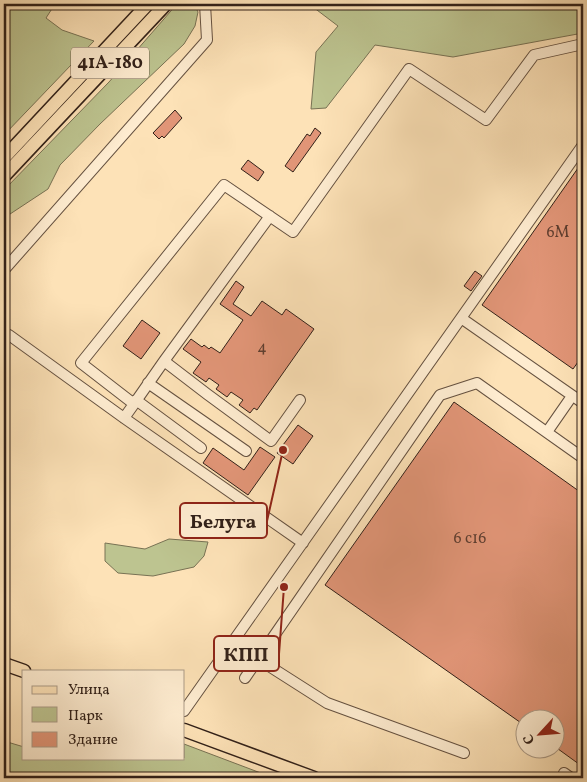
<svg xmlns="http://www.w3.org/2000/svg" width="587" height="782" viewBox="0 0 587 782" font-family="Vollkorn,serif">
	<rect width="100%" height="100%" fill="#fde2b7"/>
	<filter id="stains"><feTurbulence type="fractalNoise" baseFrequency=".004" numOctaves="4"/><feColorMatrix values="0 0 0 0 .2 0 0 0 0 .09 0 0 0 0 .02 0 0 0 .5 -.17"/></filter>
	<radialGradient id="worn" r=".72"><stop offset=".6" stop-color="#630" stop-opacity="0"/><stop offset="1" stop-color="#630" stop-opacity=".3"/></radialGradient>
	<path fill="#bdc490" stroke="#787254" d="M 12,4 L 55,4 L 46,18 L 62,30 L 94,41 L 4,135 L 4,14 Z
		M 177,4 L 194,4 L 198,12 L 195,26 L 184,44 L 100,124 L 60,165 L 48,189 L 4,218 L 4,190 L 109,82 Z
		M 309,4 L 583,4 L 583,25 L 581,26 L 583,27 L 583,33 L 453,57 L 375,45 L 326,108 L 311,109 L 316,52 L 338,26 Z
		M 169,539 L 208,542 L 204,556 L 194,567 L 153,576 L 118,573 L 105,561 L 105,543 L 145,549 Z
		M 4,741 L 24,747 L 24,758 L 184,758 L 184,744 L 274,778 L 4,778 Z"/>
	<path fill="#e19577" stroke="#322119" d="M 175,110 L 182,118 L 164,138 L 162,136 L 159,139 L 153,133 Z
		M 315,128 L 321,133 L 293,172 L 285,166 L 307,134 L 310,136 Z
		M 248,160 L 264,172 L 258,181 L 241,169 Z
		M 583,161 L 583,355 L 573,369 L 482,305 Z
		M 475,271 L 482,276 L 471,291 L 464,286 Z
		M 236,281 L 244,287 L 233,304 L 251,316 L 262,301 L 282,315 L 286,309 L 314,329 L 257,410 L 254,408 L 250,413 L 239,405 L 243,400 L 231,392 L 227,397 L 216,389 L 219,385 L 209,378 L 206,382 L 193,373 L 201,362 L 183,349 L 191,339 L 202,347 L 204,345 L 209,349 L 211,347 L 220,353 L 243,320 L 220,304 Z
		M 142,320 L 160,333 L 141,359 L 123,346 Z
		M 454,402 L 583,494 L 583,767 L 554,746 L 554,720 L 524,720 L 524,725 L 325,585 Z
		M 298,425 L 313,436 L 293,464 L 277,453 Z
		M 260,447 L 275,457 L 248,495 L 203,463 L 213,448 L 244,470 Z"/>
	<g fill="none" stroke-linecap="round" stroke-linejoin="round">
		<defs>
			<path id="minor" d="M 4,270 L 207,40 L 205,4
				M 461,318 L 583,403
				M 9,335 L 124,418 L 303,543
				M 164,361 L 207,394 L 271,441 L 300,400
				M 148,383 L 246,451
				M 136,400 L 201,448
				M 134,404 L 164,361 L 270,216
				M 124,418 L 134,404 L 81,363 L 224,185 L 293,232 L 409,69 L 486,120 L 534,55 L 583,44
				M 547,432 L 572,396
				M 258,659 L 327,703 L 464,753
				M 245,678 L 440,395 L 477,383 L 583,458
				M 184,711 L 583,145
				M 564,773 L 571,778"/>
			<path id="major" d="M 4,158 L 148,4
				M 4,176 L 166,4
				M 4,664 L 24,671
				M 184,730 L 314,778"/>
		</defs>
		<use href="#minor" stroke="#655140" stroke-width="12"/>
		<use href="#major" stroke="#322119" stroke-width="15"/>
		<use href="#minor" stroke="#feecd0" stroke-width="10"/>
		<use href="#major" stroke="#fde2b7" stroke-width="12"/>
	</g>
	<g text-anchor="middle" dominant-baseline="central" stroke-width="4.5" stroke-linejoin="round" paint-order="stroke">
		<g font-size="16" fill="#5e3e30">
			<text x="558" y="233">6М</text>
			<text x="262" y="348">4</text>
			<text x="470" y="539">6 с16</text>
		</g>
		<rect fill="#feecd0" stroke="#6f5e50" stroke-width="1" x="71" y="47.5" width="78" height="31" rx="4"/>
		<g font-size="18" font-weight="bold" fill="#322119">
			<text x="110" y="63">41А-180</text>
		</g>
	</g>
	<path fill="none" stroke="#8f2418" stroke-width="2" d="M283 450L267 521M284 587L279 654"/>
	<g fill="#8f2418" stroke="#feecd0" stroke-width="2">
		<circle cx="283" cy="450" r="5"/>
		<circle cx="284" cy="587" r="5"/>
	</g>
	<g fill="#feecd0" stroke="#8f2418" stroke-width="2">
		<rect x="180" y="503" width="87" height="35" rx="5"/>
		<rect x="214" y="636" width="65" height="35" rx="5"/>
	</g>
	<g font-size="20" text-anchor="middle" font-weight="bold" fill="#322119">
		<text x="223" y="528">Белуга</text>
		<text x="246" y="661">КПП</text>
	</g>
	<rect width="587" height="782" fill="none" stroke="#fde2b7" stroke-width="20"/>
	<rect x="5" y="5" width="577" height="772" fill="none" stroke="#322119" stroke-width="2.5"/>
	<rect x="10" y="10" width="567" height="762" fill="none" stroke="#322119"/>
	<rect x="22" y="670" width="162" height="90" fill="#feecd0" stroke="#ac9b87"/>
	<rect x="32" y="686" width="25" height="8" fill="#fde2b7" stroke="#ac9b87"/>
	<text x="68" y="694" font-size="15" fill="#322119">Улица</text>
	<rect x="32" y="707" width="25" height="15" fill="#bdc490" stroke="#ac9b87"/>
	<text x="68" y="720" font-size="15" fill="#322119">Парк</text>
	<rect x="32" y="732" width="25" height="15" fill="#e19577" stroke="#ac9b87"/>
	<text x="68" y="744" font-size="15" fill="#322119">Здание</text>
	<g transform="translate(540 734) rotate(244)"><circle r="24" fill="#feecd0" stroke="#ac9b87"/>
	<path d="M0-4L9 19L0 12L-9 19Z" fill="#8f2418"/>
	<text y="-8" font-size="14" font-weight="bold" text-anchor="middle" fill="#322119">С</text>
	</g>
	<rect width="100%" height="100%" filter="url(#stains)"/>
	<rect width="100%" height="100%" fill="url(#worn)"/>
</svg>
